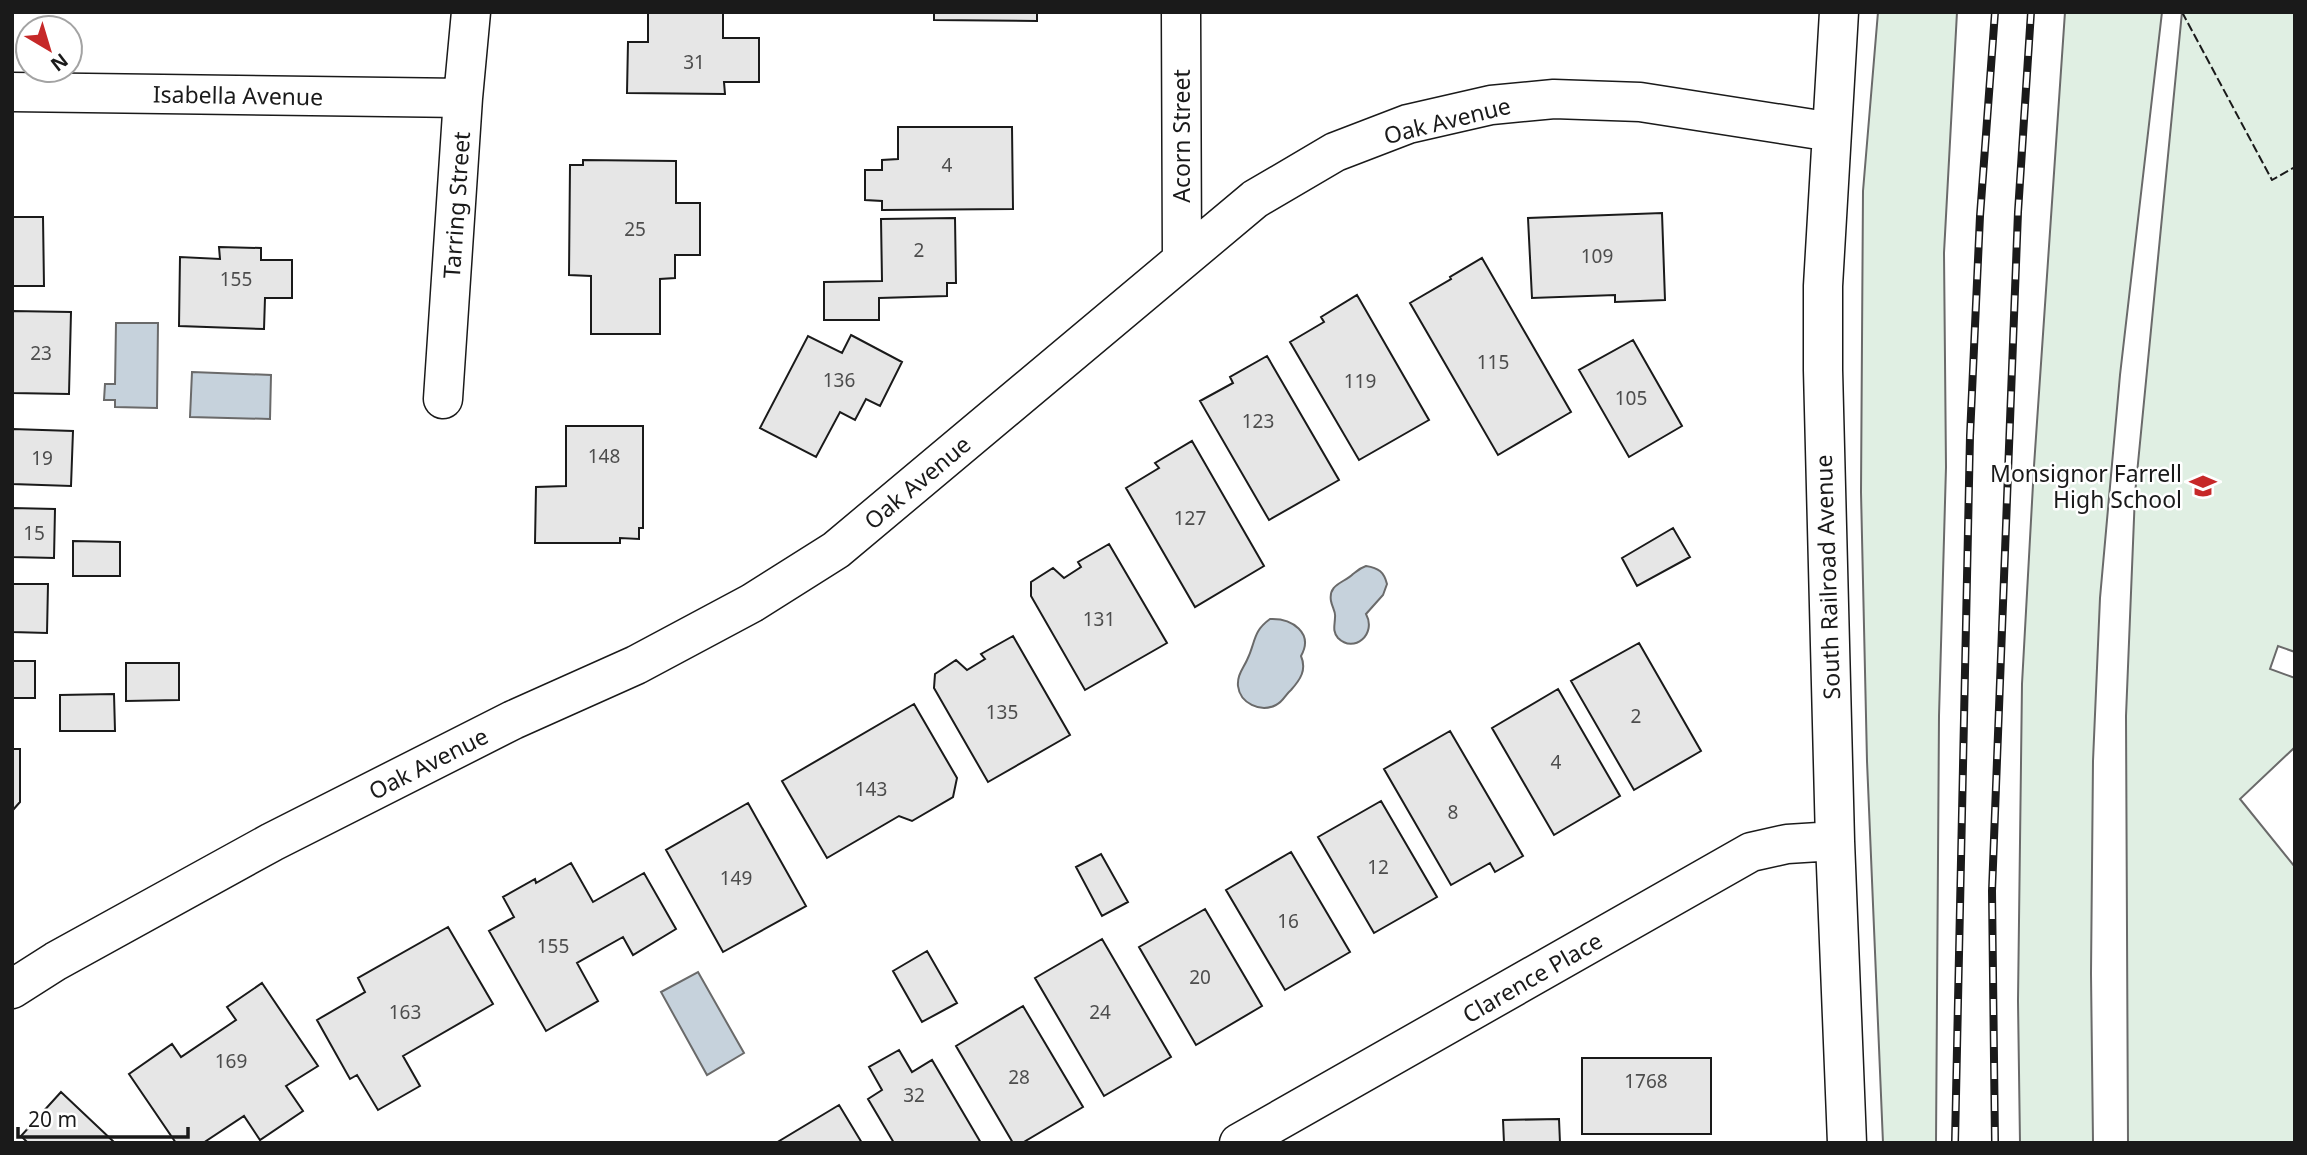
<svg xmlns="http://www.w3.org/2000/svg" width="2307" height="1155" viewBox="0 0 2307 1155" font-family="'Noto Sans',sans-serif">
	<rect width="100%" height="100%" fill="#fff"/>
	<path fill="#e0efe3" stroke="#6a6a6a" stroke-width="2" d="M 1878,12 L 1957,12 L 1944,253 L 1946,467 L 1939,716 L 1936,1143 L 1883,1143 L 1867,761 L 1861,492 L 1863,191 Z
		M 2065,12 L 2162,12 L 2120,375 L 2100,598 L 2093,761 L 2091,974 L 2093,1143 L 2020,1143 L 2018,1001 L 2022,684 L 2034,466 Z
		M 2182,12 L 2295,12 L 2295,652 L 2278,646 L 2270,669 L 2295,678 L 2295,747 L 2240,799 L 2295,867 L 2295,1143 L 2128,1143 L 2126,716 L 2135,494 Z"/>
	<path fill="#c6d2dc" stroke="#6a6a6a" stroke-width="2" d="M 116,323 L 158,323 L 157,408 L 115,407 L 115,400 L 104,400 L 105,384 L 115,384 Z
		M 192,372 L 271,375 L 270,419 L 190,417 Z
		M 1366,566 C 1379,568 1384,572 1387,584 L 1383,595 L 1366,614 C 1377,634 1354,654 1338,638 C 1332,631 1335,625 1335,617 C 1336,612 1332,607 1331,601 C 1328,584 1344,583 1353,574 C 1358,570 1360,568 1366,566 Z
		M 1270,619 C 1292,618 1314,633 1301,656 C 1307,670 1300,680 1291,690 C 1285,695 1283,702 1276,705 C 1260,713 1240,703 1238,686 C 1237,675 1243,669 1247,660 C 1256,642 1252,632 1270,619 Z
		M 698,972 L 744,1053 L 707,1075 L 661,992 Z"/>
	<path fill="#e6e6e6" stroke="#1a1a1a" stroke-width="2" d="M 648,12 L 723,12 L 723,38 L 759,38 L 759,82 L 724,82 L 725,94 L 627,93 L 628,42 L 648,42 Z
		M 934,12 L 1037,12 L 1037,21 L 934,20 Z
		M 898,127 L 1012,127 L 1013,209 L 882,210 L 882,201 L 865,200 L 865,170 L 882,170 L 882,160 L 898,159 Z
		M 583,160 L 676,161 L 676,203 L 700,203 L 700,255 L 675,255 L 675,278 L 660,279 L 660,334 L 591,334 L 591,276 L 569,275 L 570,165 L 583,165 Z
		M 1662,213 L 1665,300 L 1615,302 L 1615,295 L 1532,298 L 1528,218 Z
		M 12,217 L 43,217 L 44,286 L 12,286 Z
		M 955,218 L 956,283 L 947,283 L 947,296 L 879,298 L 879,320 L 824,320 L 824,282 L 882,281 L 881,219 Z
		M 219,247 L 261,248 L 261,260 L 292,260 L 292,298 L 265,298 L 264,329 L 179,326 L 180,257 L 220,259 Z
		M 1482,258 L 1571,412 L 1498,455 L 1410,303 L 1451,279 L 1450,277 Z
		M 1357,295 L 1429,420 L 1359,460 L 1290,342 L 1324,322 L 1321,317 Z
		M 12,311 L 71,312 L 69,394 L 12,393 Z
		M 851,335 L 902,362 L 880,406 L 866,399 L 855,420 L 840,412 L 816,457 L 760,428 L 808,336 L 842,353 Z
		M 1633,340 L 1682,426 L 1629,457 L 1579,370 Z
		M 1267,356 L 1339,480 L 1269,520 L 1200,401 L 1233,383 L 1230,377 Z
		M 566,426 L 643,426 L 643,528 L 639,528 L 639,539 L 620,538 L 620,543 L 535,543 L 536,487 L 566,486 Z
		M 12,429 L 73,431 L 71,486 L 12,484 Z
		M 1192,441 L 1264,566 L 1195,607 L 1126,488 L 1159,468 L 1155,463 Z
		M 12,508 L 55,509 L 54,558 L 12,557 Z
		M 1673,528 L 1690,557 L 1637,586 L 1622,558 Z
		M 73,541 L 120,542 L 120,576 L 73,576 Z
		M 1109,544 L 1167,643 L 1085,690 L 1031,596 L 1031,582 L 1053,568 L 1064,578 L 1081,567 L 1078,562 Z
		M 12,584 L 48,584 L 47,633 L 12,632 Z
		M 1013,636 L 1070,735 L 988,782 L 934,688 L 935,674 L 956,660 L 967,670 L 985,659 L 981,654 Z
		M 1639,643 L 1701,751 L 1634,790 L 1571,681 Z
		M 12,661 L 35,661 L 35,698 L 12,698 Z
		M 126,663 L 179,663 L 179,700 L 126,701 Z
		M 1558,689 L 1620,796 L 1554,835 L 1492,728 Z
		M 114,694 L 115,731 L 60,731 L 60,695 Z
		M 914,704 L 957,778 L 953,797 L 912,821 L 899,816 L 827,858 L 782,781 Z
		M 1450,731 L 1523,856 L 1495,872 L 1490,863 L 1451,885 L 1384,769 Z
		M 12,749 L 20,749 L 20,802 L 12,811 Z
		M 1381,801 L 1437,897 L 1374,933 L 1318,837 Z
		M 748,803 L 806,906 L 723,952 L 666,850 Z
		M 1291,852 L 1350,952 L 1285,990 L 1226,890 Z
		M 1101,854 L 1128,902 L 1102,916 L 1076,867 Z
		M 571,863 L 593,902 L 644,873 L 676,929 L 633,955 L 623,937 L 577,963 L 598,1001 L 546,1031 L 489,931 L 514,917 L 503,897 L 535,879 L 536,883 Z
		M 1205,909 L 1262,1006 L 1196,1045 L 1139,947 Z
		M 448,927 L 493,1004 L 403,1056 L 420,1086 L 378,1110 L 357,1075 L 350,1079 L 317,1020 L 365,992 L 358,978 Z
		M 1102,939 L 1171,1057 L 1104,1096 L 1035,978 Z
		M 927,951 L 957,1003 L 922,1022 L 893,971 Z
		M 262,983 L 318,1066 L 286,1086 L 303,1111 L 260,1140 L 244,1116 L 203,1143 L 176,1143 L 129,1074 L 172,1044 L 181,1057 L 236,1020 L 227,1007 Z
		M 1023,1006 L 1083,1107 L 1022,1143 L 1013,1143 L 956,1046 Z
		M 899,1050 L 912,1072 L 932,1060 L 981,1143 L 894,1143 L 868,1099 L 882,1090 L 869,1067 Z
		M 1582,1058 L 1711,1058 L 1711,1134 L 1582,1134 Z
		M 61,1092 L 115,1143 L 28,1143 L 21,1136 Z
		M 839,1105 L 862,1143 L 776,1143 Z
		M 1559,1119 L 1560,1143 L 1504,1143 L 1503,1120 Z"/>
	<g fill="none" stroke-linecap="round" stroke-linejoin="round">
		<defs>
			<path id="street" d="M 1181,12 L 1182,260
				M 1839,12 L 1823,286 L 1823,370 L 1835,841 L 1847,1143
				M 12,92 L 463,98
				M 443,399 L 463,98 L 471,12
				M 12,989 L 56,961 L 272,842 L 513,720 L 636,665 L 752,603 L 836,550 L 1255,199 L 1335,152 L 1408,124 L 1491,105 L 1554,99 L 1640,102 L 1832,132
				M 1239,1143 L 1751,852 L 1787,844 L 1835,841"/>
		</defs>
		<use href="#street" stroke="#1a1a1a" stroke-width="41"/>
		<use href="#street" stroke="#fff" stroke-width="38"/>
		<defs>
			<path id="rail" d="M 1955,1143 L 1970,436 L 1980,216 L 1995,12
				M 1995,1143 L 1992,891 L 2018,212 L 2031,12"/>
		</defs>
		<use href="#rail" stroke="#1a1a1a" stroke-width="8"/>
		<use href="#rail" stroke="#fff" stroke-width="5" stroke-dasharray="16" stroke-linecap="butt"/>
		<path stroke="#1a1a1a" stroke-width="2" stroke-dasharray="9 3.5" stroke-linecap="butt" d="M 2182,12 L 2272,180 L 2295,167"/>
	</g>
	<defs>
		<symbol id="school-bare" viewBox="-9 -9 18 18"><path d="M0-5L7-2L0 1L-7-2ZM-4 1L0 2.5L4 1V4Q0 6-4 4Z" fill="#c62828" stroke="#fff" stroke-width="2.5" paint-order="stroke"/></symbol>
	</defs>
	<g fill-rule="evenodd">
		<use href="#school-bare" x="2184" y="467" width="38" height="38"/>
	</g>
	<g text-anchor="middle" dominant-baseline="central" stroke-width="5" stroke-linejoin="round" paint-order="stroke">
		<g font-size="19" fill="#4d4d4d">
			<text x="694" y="62">31</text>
			<text x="947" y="165">4</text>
			<text x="635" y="229">25</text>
			<text x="919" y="250">2</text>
			<text x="1597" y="256">109</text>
			<text x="236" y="279">155</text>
			<text x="41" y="353">23</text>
			<text x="1493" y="362">115</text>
			<text x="839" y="380">136</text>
			<text x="1360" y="381">119</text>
			<text x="1631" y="398">105</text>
			<text x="1258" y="421">123</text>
			<text x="604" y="456">148</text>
			<text x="42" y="458">19</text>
			<text x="1190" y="518">127</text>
			<text x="34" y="533">15</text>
			<text x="1099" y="619">131</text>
			<text x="1002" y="712">135</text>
			<text x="1636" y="716">2</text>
			<text x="1556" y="762">4</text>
			<text x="871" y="789">143</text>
			<text x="1453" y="812">8</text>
			<text x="1378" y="867">12</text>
			<text x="736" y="878">149</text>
			<text x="1288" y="921">16</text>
			<text x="553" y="946">155</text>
			<text x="1200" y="977">20</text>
			<text x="405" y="1012">163</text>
			<text x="1100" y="1012">24</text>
			<text x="231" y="1061">169</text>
			<text x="1019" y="1077">28</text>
			<text x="1646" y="1081">1768</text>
			<text x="914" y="1095">32</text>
		</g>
		<g font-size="23" fill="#1a1a1a" stroke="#fff">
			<text transform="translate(238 95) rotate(1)">Isabella Avenue</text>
			<text transform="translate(1447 120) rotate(-14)">Oak Avenue</text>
			<text transform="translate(1181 136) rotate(-90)">Acorn Street</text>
			<text transform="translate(456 205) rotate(-86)">Tarring Street</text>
			<text transform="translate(917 482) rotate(-40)">Oak Avenue</text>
			<text transform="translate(1827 577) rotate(-92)">South Railroad Avenue</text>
			<text transform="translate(428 763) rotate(-27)">Oak Avenue</text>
			<text transform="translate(1532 977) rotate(-30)">Clarence Place</text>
		</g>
		<g font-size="23" fill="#1a1a1a" stroke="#fff" text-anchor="end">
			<text x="2182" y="473">Monsignor Farrell<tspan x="2182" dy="26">High School</tspan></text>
		</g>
	</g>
	<rect width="2307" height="1155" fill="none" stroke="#1a1a1a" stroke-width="28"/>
	<g transform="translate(49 49) rotate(142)"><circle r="33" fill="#ffffff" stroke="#a3a3a3" stroke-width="2"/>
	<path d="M0-5L12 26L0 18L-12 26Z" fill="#c62828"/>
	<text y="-10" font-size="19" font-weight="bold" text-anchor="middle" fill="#1a1a1a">N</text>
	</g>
	<path d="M18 1127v10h170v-10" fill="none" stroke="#1a1a1a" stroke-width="3.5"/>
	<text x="28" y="1127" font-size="21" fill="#1a1a1a" stroke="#ffffff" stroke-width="5" paint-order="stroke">20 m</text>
</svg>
